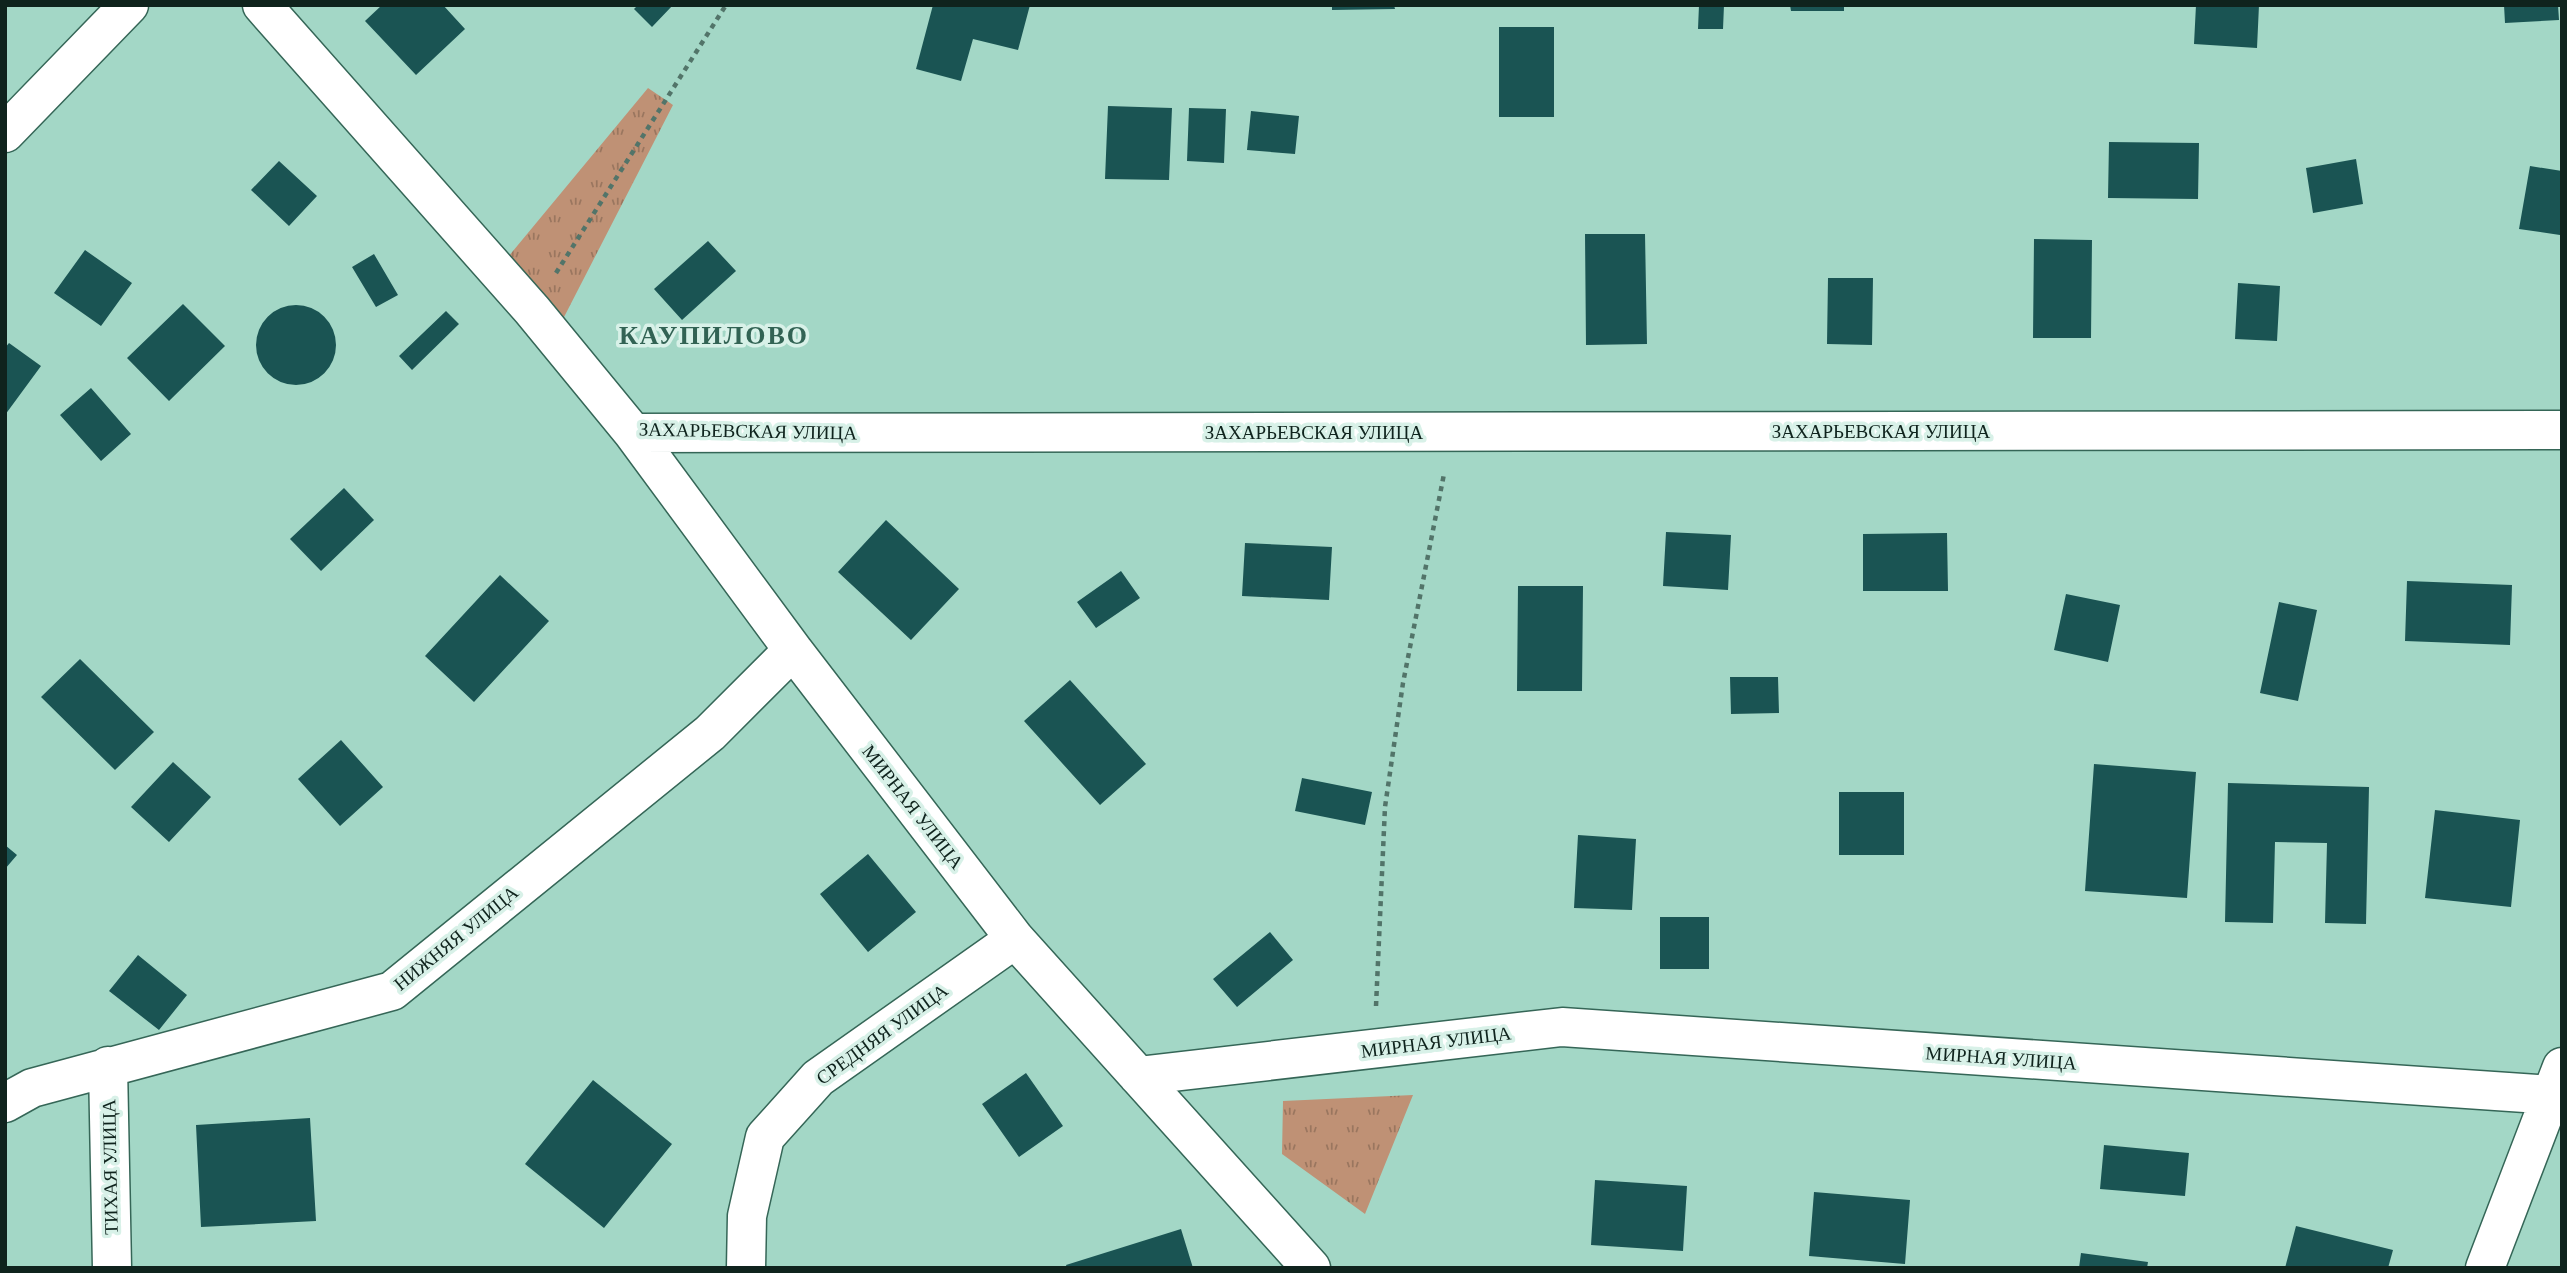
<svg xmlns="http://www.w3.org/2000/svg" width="2567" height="1273" viewBox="0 0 2567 1273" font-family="'Times New Roman',serif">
	<defs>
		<pattern id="grass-tufts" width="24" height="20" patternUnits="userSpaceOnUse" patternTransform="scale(1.75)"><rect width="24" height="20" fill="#bf9175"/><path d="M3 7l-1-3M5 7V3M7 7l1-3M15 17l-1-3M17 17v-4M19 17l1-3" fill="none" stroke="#9a765f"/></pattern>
	</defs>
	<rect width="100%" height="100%" fill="#a3d7c6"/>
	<path fill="url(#grass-tufts)" d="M 648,88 L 673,105 L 562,321 L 508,257 Z
		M 1413,1095 L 1365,1214 L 1282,1154 L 1283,1101 Z"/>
	<path fill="#1a5453" d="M 382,5 L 443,5 L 465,29 L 416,75 L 365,21 Z
		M 638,5 L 673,5 L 652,27 L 634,9 Z
		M 933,5 L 1030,5 L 1018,50 L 973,39 L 961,81 L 916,69 Z
		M 1332,5 L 1394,5 L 1395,9 L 1332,10 Z
		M 1699,5 L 1724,5 L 1723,29 L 1698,29 Z
		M 1790,5 L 1844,5 L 1844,11 L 1791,11 Z
		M 2196,5 L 2259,5 L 2257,48 L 2194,44 Z
		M 2504,5 L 2558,5 L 2559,20 L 2505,23 Z
		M 1499,27 L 1554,27 L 1554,117 L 1499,117 Z
		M 1108,106 L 1172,108 L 1169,180 L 1105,179 Z
		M 1189,108 L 1226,109 L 1224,163 L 1187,161 Z
		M 1251,111 L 1299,116 L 1295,154 L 1247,150 Z
		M 2109,142 L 2199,143 L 2198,199 L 2108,198 Z
		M 2356,159 L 2363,204 L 2313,213 L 2306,168 Z
		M 279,161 L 317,196 L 289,226 L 251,190 Z
		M 2530,166 L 2562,171 L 2560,235 L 2519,229 Z
		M 1585,234 L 1645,234 L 1647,344 L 1586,345 Z
		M 2034,239 L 2092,240 L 2091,338 L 2033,338 Z
		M 708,241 L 736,271 L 682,320 L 654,289 Z
		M 85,250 L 132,283 L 101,326 L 54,293 Z
		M 374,254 L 398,295 L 376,307 L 352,267 Z
		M 1828,278 L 1873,278 L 1872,345 L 1827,344 Z
		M 2238,283 L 2280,286 L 2277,341 L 2235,339 Z
		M 183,304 L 225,346 L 169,401 L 127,358 Z
		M256 345a40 40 0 1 1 80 0a40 40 0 1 1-80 0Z
		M 446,311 L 459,324 L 412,370 L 399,356 Z
		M 9,343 L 41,366 L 5,415 L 5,348 Z
		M 91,388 L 131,434 L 101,461 L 60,415 Z
		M 344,488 L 374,520 L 321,571 L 290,539 Z
		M 886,520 L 959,589 L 911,640 L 838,572 Z
		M 1666,532 L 1731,535 L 1728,590 L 1663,586 Z
		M 1947,533 L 1948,591 L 1863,591 L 1863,534 Z
		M 1245,543 L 1332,547 L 1329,600 L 1242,596 Z
		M 1121,571 L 1140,598 L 1096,628 L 1077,602 Z
		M 500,575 L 549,621 L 474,702 L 425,656 Z
		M 2407,581 L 2512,585 L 2510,645 L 2405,641 Z
		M 1518,586 L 1583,586 L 1582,691 L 1517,691 Z
		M 2066,594 L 2120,605 L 2108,662 L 2054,650 Z
		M 2279,602 L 2317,610 L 2298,701 L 2260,693 Z
		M 80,659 L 154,732 L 115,770 L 41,697 Z
		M 1730,677 L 1778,677 L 1779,713 L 1731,714 Z
		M 1070,680 L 1146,764 L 1100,805 L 1024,721 Z
		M 341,740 L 383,787 L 340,826 L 298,779 Z
		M 173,762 L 211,797 L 169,842 L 131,807 Z
		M 2094,764 L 2196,772 L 2187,898 L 2085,891 Z
		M 1302,778 L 1372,792 L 1365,825 L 1295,811 Z
		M 2228,783 L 2369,787 L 2366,924 L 2325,923 L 2327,843 L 2275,842 L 2273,923 L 2225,922 Z
		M 1839,792 L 1904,792 L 1904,855 L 1839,855 Z
		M 2435,810 L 2520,820 L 2511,907 L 2425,898 Z
		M 1578,835 L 1636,839 L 1632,910 L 1574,908 Z
		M 5,845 L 17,855 L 5,869 Z
		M 868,854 L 916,912 L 868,952 L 820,894 Z
		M 1660,917 L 1709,917 L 1709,969 L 1660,969 Z
		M 1270,932 L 1293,960 L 1237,1007 L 1213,979 Z
		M 138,955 L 187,995 L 159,1030 L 109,991 Z
		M 1026,1073 L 1063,1126 L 1019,1157 L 982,1104 Z
		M 593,1080 L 672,1144 L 604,1228 L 525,1164 Z
		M 310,1118 L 316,1221 L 201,1227 L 196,1125 Z
		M 2104,1145 L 2189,1153 L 2185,1196 L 2100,1189 Z
		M 1595,1180 L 1687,1186 L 1683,1251 L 1591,1245 Z
		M 1814,1192 L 1910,1200 L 1905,1264 L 1809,1256 Z
		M 2296,1226 L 2393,1250 L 2388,1268 L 2285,1268 Z
		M 1181,1229 L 1193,1268 L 1067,1268 L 1066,1265 Z
		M 2081,1253 L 2148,1262 L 2147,1268 L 2079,1268 Z"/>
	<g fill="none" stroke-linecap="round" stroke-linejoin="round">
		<defs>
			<path id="minor" d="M 262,5 L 532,310 L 633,433 L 793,650 L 1015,939 L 1311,1268
				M 5,133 L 129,5
				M 633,433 L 2562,430
				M 108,1066 L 112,1268
				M 1138,1076 L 1562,1027 L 2552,1095
				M 5,1103 L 32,1088 L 392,991 L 710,733 L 793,650
				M 746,1268 L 747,1216 L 765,1137 L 818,1078 L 1015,939
				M 2485,1268 L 2562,1067"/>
		</defs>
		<use href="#minor" stroke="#356657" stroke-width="41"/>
		<path stroke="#527469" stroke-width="4.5" stroke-dasharray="5 5" stroke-linecap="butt" d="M 556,273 L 726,5
			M 1376,1006 L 1385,807 L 1403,683 L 1444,474"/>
		<use href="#minor" stroke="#fff" stroke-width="38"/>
	</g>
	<g text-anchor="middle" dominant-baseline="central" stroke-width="7" stroke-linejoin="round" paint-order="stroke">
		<g font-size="19" fill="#0f231d" stroke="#d8f1e8">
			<text transform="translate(748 431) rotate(1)">ЗАХАРЬЕВСКАЯ УЛИЦА</text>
			<text x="1881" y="431">ЗАХАРЬЕВСКАЯ УЛИЦА</text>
			<text x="1314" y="432">ЗАХАРЬЕВСКАЯ УЛИЦА</text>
			<text transform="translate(913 807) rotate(52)">МИРНАЯ УЛИЦА</text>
			<text transform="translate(456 938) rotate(-39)">НИЖНЯЯ УЛИЦА</text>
			<text transform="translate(882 1034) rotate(-36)">СРЕДНЯЯ УЛИЦА</text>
			<text transform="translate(1436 1042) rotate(-7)">МИРНАЯ УЛИЦА</text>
			<text transform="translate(2001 1058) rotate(4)">МИРНАЯ УЛИЦА</text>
			<text transform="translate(110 1167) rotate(-91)">ТИХАЯ УЛИЦА</text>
		</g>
		<g font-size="26" font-weight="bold" letter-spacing="2" fill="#326354" stroke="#d8f1e8">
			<text x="714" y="335">КАУПИЛОВО</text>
		</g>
	</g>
	<rect width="2567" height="1273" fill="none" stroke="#0f231d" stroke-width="14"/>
</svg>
